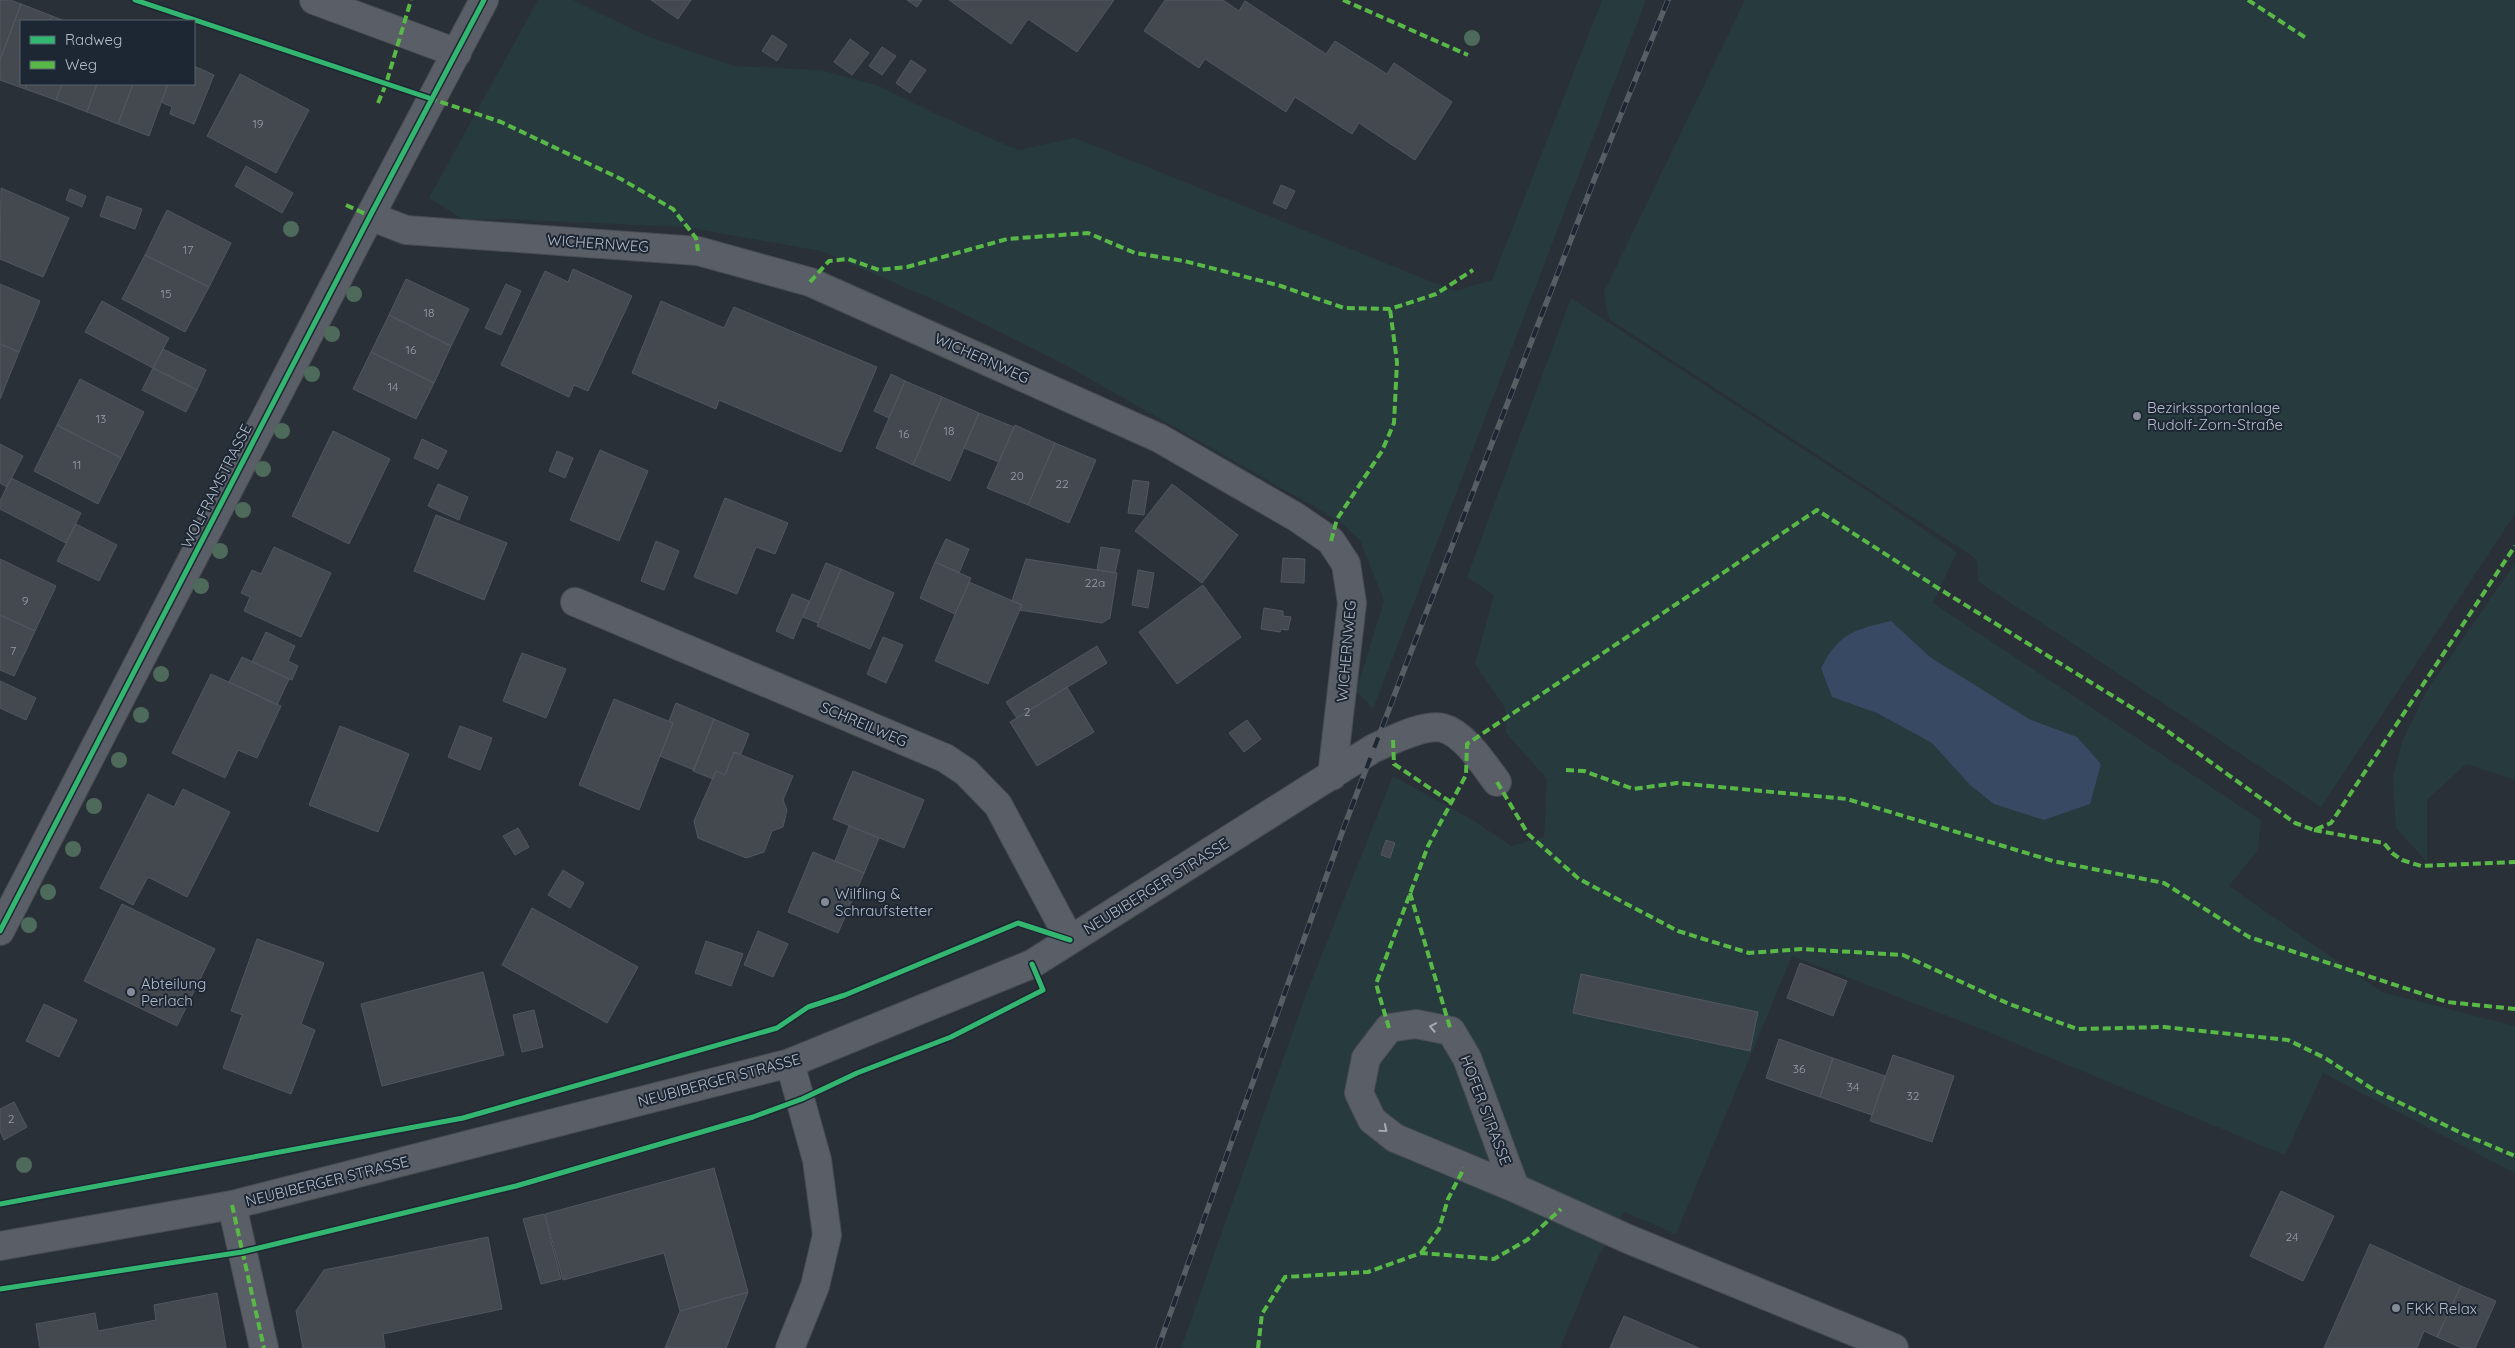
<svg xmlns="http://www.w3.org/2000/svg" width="2515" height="1348" viewBox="0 0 2515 1348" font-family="Quicksand,sans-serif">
	<rect width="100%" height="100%" fill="#2a3038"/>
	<path fill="#273a3e" d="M 538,0 L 573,0 L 644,35 L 734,66 L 821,70 L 879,86 L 936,114 L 1018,150 L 1075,138 L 1455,291 L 1492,280 L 1602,0 L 1646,0 L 1373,709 L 1356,691 L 1384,601 L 1360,540 L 1339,521 L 1062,363 L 948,306 L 821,251 L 685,227 L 505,219 L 464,220 L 429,198 Z
		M 1745,0 L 2515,0 L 2515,514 L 2321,807 L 1979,582 L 1976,559 L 1966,552 L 1609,319 L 1604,292 Z
		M 1571,298 L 1866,490 L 1957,552 L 1933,603 L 2261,820 L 2258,850 L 2229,886 L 2382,992 L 2515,1026 L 2515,1173 L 2323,1073 L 2285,1155 L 1981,1029 L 1792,956 L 1676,1234 L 1624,1212 L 1598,1257 L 1560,1348 L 1181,1348 L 1305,997 L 1393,776 L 1476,822 L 1511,846 L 1544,837 L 1547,779 L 1506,733 L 1505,708 L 1475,664 L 1494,595 L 1467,577 Z
		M 2515,563 L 2515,780 L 2466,764 L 2427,800 L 2427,862 L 2396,828 L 2393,778 L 2402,742 L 2426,692 Z"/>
	<path fill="#384963" d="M 1891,621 L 1930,657 L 2029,719 L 2077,737 L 2101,764 L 2090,804 L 2044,820 L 1994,804 L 1970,785 L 1932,743 L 1877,713 L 1832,697 L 1821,668 C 1840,632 1854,630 1891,621 Z"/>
	<path fill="#444950" stroke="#52575f" d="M 0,0 L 10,0 L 21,4 L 0,60 Z
		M 651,0 L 691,0 L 678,19 Z
		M 907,0 L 922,0 L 917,7 Z
		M 949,0 L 1114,0 L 1077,52 L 1028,19 L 1011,44 Z
		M 1165,0 L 1223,0 L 1239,11 L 1245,1 L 1326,54 L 1335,41 L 1387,74 L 1394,63 L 1452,102 L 1415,160 L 1359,123 L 1352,134 L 1295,97 L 1286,112 L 1205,59 L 1199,68 L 1144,31 Z
		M 21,4 L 52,16 L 50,21 L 21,21 L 21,84 L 27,84 L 25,89 L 0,80 L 0,60 Z
		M 52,16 L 65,21 L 66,21 L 50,21 Z
		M 772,35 L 787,45 L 777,61 L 762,51 Z
		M 850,39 L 869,53 L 852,75 L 834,62 Z
		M 882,47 L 896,56 L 882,75 L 869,66 Z
		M 911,60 L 926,70 L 910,93 L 896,83 Z
		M 194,66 L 214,75 L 194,124 L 170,114 L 172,107 L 161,102 L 168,84 L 194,84 Z
		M 240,74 L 309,110 L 276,173 L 207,136 Z
		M 27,84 L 62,84 L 56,100 L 25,89 Z
		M 62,84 L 97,84 L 87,112 L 56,100 Z
		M 97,84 L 133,84 L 118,124 L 87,112 Z
		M 133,84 L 168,84 L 149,136 L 118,124 Z
		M 246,166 L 293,193 L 282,213 L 235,186 Z
		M 1281,185 L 1295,191 L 1286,209 L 1273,203 Z
		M 1,188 L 69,218 L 43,277 L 0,259 Z
		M 70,189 L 86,196 L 82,207 L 66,200 Z
		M 107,196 L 142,209 L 135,229 L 100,216 Z
		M 167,210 L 231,243 L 209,287 L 145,255 Z
		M 145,255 L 209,287 L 185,332 L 122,299 Z
		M 573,269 L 632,296 L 588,391 L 574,385 L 569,397 L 501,365 L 545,271 L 568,282 Z
		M 406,279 L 469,309 L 451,346 L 389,315 Z
		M 0,284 L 40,301 L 19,352 L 0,344 Z
		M 506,284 L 521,291 L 501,335 L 485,328 Z
		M 102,301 L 169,338 L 153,368 L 85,332 Z
		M 661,301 L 724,328 L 734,307 L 877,367 L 841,452 L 719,400 L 716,409 L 632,373 Z
		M 389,315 L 451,346 L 434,383 L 371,352 Z
		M 0,344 L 19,352 L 0,399 Z
		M 163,349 L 206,370 L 197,390 L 153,368 Z
		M 371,352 L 434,383 L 416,419 L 353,389 Z
		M 153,368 L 197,390 L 186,412 L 142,390 Z
		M 891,374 L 905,381 L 889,418 L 874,411 Z
		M 80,379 L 144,412 L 121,458 L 57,425 Z
		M 905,381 L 942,397 L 913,465 L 876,448 Z
		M 942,397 L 979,413 L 950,481 L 913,465 Z
		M 979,413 L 1014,427 L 999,462 L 964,448 Z
		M 57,425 L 121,458 L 98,504 L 34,471 Z
		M 1015,425 L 1055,443 L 1028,505 L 987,488 Z
		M 333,431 L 390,459 L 349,544 L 292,516 Z
		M 422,439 L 447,451 L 438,469 L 414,458 Z
		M 1055,443 L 1096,460 L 1069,523 L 1028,505 Z
		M 0,444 L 23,456 L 7,487 L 0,483 Z
		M 600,450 L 648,471 L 619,541 L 570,520 Z
		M 557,451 L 573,458 L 565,478 L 549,471 Z
		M 11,478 L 81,513 L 66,543 L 0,509 L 0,501 Z
		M 1133,480 L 1149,482 L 1144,515 L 1128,513 Z
		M 438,484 L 468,497 L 459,520 L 428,506 Z
		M 1172,484 L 1238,535 L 1202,583 L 1135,531 Z
		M 725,498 L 788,523 L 775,554 L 756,547 L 737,594 L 694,577 Z
		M 436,515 L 507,543 L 484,600 L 414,571 Z
		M 76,524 L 117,545 L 99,581 L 57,561 Z
		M 946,539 L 969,549 L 959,573 L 935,562 Z
		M 656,541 L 679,551 L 664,590 L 641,581 Z
		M 274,547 L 331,573 L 301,637 L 244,611 L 250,597 L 241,593 L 252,570 L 261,574 Z
		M 1101,547 L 1120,550 L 1115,573 L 1097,570 Z
		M 1283,558 L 1305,559 L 1304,583 L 1281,582 Z
		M 0,559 L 56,586 L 35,631 L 0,615 Z
		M 1026,559 L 1117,573 L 1110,618 L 1102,623 L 1020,610 L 1022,605 L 1012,601 Z
		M 935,562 L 971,578 L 955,614 L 920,598 Z
		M 826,563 L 841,569 L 818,623 L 803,617 Z
		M 841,569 L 894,593 L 870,649 L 817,626 Z
		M 1138,570 L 1154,573 L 1148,608 L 1132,605 Z
		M 969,582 L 1022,605 L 988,684 L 935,661 Z
		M 1203,585 L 1241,637 L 1177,684 L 1139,632 Z
		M 792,594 L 809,601 L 793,639 L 776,631 Z
		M 1264,608 L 1283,611 L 1283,616 L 1291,617 L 1288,630 L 1281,629 L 1280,632 L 1261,629 Z
		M 0,615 L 35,631 L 14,676 L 0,670 Z
		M 266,632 L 295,646 L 288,661 L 298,666 L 292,680 L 252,662 Z
		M 883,637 L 903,645 L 886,683 L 867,674 Z
		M 1097,646 L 1107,663 L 1017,718 L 1006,702 Z
		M 522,653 L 566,669 L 546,718 L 503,701 Z
		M 242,657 L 289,679 L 277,705 L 229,682 Z
		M 211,674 L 281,706 L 257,758 L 238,750 L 225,778 L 172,753 Z
		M 0,681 L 36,698 L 26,720 L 0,708 Z
		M 1067,687 L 1094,732 L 1037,766 L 1010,722 Z
		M 614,699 L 673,723 L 639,810 L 579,785 Z
		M 676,703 L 714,719 L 694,770 L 660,756 L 673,723 L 669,721 Z
		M 714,719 L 749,734 L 741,754 L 734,752 L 725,775 L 716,771 L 713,779 L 693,771 Z
		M 1247,720 L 1261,739 L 1244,752 L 1229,733 Z
		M 340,726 L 409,754 L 378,832 L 309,805 Z
		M 460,726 L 492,738 L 480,770 L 448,757 Z
		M 734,752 L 793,776 L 783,800 L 787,810 L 783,827 L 772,831 L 764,852 L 746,858 L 698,838 L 694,821 L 716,771 L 725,775 Z
		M 853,771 L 924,800 L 904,848 L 833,819 Z
		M 183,789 L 230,812 L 187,897 L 148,877 L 133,905 L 100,888 L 148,794 L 174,807 Z
		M 849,826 L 879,838 L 864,873 L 835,861 Z
		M 518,828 L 529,847 L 515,855 L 503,836 Z
		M 1386,840 L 1395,843 L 1390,858 L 1381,855 Z
		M 813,852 L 864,873 L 838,933 L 788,912 Z
		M 563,870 L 584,883 L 570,908 L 548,895 Z
		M 122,904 L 215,949 L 177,1026 L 84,981 Z
		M 532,908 L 638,967 L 607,1023 L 502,965 Z
		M 758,931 L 788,944 L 773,977 L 744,965 Z
		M 257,939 L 324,963 L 301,1024 L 315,1030 L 291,1094 L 223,1068 L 242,1015 L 231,1011 Z
		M 706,941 L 743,954 L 731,986 L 695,973 Z
		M 1800,963 L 1847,981 L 1833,1016 L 1787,998 Z
		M 483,972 L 504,1055 L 382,1086 L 361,1004 Z
		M 1581,974 L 1758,1012 L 1750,1051 L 1573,1013 Z
		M 44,1004 L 77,1020 L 59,1057 L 26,1041 Z
		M 534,1010 L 543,1047 L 522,1052 L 513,1015 Z
		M 1779,1039 L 1833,1058 L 1820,1097 L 1766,1078 Z
		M 1893,1055 L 1954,1076 L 1932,1142 L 1870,1121 Z
		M 1833,1058 L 1885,1076 L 1872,1115 L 1820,1097 Z
		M 14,1102 L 27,1127 L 4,1140 L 0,1131 L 0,1109 Z
		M 714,1168 L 748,1292 L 680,1311 L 664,1253 L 563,1280 L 545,1214 Z
		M 2281,1191 L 2334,1216 L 2303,1281 L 2250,1256 Z
		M 544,1214 L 561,1279 L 541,1284 L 523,1219 Z
		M 488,1237 L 502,1309 L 383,1334 L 385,1348 L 303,1348 L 296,1311 L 324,1270 Z
		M 2370,1244 L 2461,1286 L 2437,1337 L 2424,1331 L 2417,1348 L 2324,1348 Z
		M 2461,1286 L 2496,1301 L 2475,1348 L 2462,1348 L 2437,1337 Z
		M 748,1292 L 726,1348 L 665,1348 L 680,1311 Z
		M 217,1293 L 226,1348 L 40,1348 L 36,1324 L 95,1313 L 98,1331 L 156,1320 L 154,1305 Z
		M 1624,1316 L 1699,1348 L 1610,1348 Z"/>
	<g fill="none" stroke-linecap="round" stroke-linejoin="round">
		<defs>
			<path id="minor" d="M 314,0 L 457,53
				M 370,216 L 406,230 L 698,251 L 810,282 L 1159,438 L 1296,517 L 1331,541 L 1346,564 L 1352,603 L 1332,776
				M 575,602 L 945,758 L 966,772 L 998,805 L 1070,940
				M 0,931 L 370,216 L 484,0
				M 790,1063 L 817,1160 L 827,1235 L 815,1286 L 790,1348
				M 1515,1188 L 1467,1058 L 1451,1031 L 1416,1024 L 1389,1028 L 1366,1058 L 1359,1093 L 1372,1120 L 1395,1138 L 1515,1188 L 1628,1239 L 1894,1348
				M 232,1205 L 264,1348
				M 0,1246 L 232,1205 L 790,1063 L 1032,964 L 1374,748 C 1391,741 1424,723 1443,728 C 1465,734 1484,765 1497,782"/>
		</defs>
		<use href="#minor" stroke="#484c53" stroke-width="30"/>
		<use href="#minor" stroke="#5a5e66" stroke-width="28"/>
		<defs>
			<path id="rail" d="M 1158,1348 L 1344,827 L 1404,670 L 1594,180 L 1668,0"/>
		</defs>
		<use href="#rail" stroke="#595d64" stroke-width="5.5"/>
		<use href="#rail" stroke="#1d2633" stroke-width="4" stroke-dasharray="11" stroke-linecap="butt"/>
		<path stroke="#58b947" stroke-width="4" stroke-dasharray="8 4" stroke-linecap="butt" d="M 1343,0 L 1468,55
			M 2248,0 L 2306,38
			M 429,98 L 501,122 L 621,179 L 673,209 L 696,238 L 698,251
			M 378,103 L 386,84 L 411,0
			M 346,205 L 370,216
			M 810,282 L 829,261 L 848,259 L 879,270 L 907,267 L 1007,239 L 1088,233 L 1135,253 L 1184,261 L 1281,286 L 1344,308 L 1390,309 L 1436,294 L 1473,270
			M 1331,541 L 1337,519 L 1382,451 L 1394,423 L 1397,362 L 1390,309
			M 1393,740 L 1394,764 L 1452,803
			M 1566,770 L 1584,771 L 1633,789 L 1677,783 L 1847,799 L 2053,861 L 2164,883 L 2249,937 L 2447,1002 L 2515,1009
			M 1497,782 L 1528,834 L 1579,879 L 1678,931 L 1749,953 L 1802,949 L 1903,955 L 2007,1003 L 2077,1029 L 2164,1027 L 2288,1040 L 2325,1058 L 2374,1090 L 2463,1134 L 2515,1156
			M 2314,830 L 2384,843 L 2392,853 L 2402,860 L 2421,866 L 2515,862
			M 1410,893 L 1451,1031
			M 1389,1028 L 1376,984 L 1428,846 L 1466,775 L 1467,744 L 1817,510 L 1941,590 L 2155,722 L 2295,823 L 2314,830 L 2331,823 L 2515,546
			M 232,1205 L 264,1348
			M 1421,1253 L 1439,1229 L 1448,1199 L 1464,1168
			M 1258,1348 L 1262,1314 L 1285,1277 L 1368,1272 L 1421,1253 L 1494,1259 L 1527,1240 L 1561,1209"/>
		<defs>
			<path id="cycleway" d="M 135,0 L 432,99
				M 0,931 L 370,216 L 484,0
				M 0,1204 L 463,1118 L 777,1028 L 808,1007 L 845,995 L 1018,923 L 1070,940
				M 0,1289 L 242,1252 L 516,1186 L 753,1117 L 802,1099 L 857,1073 L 951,1037 L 1043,990 L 1032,964"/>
		</defs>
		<use href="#cycleway" stroke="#1d2633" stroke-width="8"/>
		<use href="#cycleway" stroke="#33b770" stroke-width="5"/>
	</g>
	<g fill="#4e6a5a">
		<circle cx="1472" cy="38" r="8"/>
		<circle cx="291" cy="229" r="8"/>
		<circle cx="354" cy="294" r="8"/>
		<circle cx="332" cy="334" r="8"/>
		<circle cx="312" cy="374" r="8"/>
		<circle cx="282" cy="431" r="8"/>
		<circle cx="263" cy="469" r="8"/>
		<circle cx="243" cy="510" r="8"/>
		<circle cx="220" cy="551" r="8"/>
		<circle cx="201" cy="586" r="8"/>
		<circle cx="161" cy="674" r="8"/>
		<circle cx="141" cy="715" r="8"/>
		<circle cx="119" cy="760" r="8"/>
		<circle cx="94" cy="806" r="8"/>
		<circle cx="73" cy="849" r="8"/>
		<circle cx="48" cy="892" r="8"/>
		<circle cx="29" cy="925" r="8"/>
		<circle cx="24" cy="1165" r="8"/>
	</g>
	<defs><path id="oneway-chevron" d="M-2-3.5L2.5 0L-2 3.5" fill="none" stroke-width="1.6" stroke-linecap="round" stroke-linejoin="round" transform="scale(1.25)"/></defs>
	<g stroke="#a2a9b5">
		<use href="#oneway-chevron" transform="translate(1433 1027) rotate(-169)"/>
		<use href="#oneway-chevron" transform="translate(1384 1129) rotate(39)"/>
	</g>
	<g fill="#848b96" stroke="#1d2633" stroke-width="2">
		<circle cx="2137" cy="416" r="5"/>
		<circle cx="825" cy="902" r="5"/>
		<circle cx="131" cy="992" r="5"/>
		<circle cx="2396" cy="1308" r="5"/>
	</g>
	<g text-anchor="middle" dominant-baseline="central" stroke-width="4" stroke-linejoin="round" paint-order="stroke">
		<g font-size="12" fill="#989fab">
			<text x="258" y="123">19</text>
			<text x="188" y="249">17</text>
			<text x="166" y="293">15</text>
			<text x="429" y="312">18</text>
			<text x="411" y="349">16</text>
			<text x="393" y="386">14</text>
			<text x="101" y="418">13</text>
			<text x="949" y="430">18</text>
			<text x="904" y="433">16</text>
			<text x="77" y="464">11</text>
			<text x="1017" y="475">20</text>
			<text x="1062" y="483">22</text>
			<text x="1095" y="582">22a</text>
			<text x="25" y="600">9</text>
			<text x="13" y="650">7</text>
			<text x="1027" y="711">2</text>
			<text x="1799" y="1068">36</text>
			<text x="1853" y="1086">34</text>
			<text x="1913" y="1095">32</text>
			<text x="11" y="1118">2</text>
			<text x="2292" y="1236">24</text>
		</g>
		<g font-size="15" fill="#b4bcc9" stroke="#1d2633">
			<text transform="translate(598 243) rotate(4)">WICHERNWEG</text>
			<text transform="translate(982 358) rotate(24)">WICHERNWEG</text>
			<text transform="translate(216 486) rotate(-63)">WOLFRAMSTRASSE</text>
			<text transform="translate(1346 651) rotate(-85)">WICHERNWEG</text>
			<text transform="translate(864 724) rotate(23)">SCHREILWEG</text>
			<text transform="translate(1156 886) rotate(-32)">NEUBIBERGER STRASSE</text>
			<text transform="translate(719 1080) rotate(-15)">NEUBIBERGER STRASSE</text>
			<text transform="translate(1486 1110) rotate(69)">HOFER STRASSE</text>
			<text transform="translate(327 1181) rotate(-14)">NEUBIBERGER STRASSE</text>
		</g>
		<g font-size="15" fill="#b4bcc9" stroke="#1d2633" text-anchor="start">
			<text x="2147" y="407">Bezirkssportanlage<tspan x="2147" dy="17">Rudolf-Zorn-Straße</tspan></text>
			<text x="835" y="893">Wilfling &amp;<tspan x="835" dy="17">Schraufstetter</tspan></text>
			<text x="141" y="983">Abteilung<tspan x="141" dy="17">Perlach</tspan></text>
			<text x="2406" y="1308">FKK Relax</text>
		</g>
	</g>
	<rect x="20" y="20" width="175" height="65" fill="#1d2633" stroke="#59626f"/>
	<rect x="30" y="36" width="25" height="8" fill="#33b770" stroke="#59626f"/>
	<text x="65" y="45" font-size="15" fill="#b4bcc9">Radweg</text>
	<rect x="30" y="61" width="25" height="8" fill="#58b947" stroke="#59626f"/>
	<text x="65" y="70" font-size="15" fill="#b4bcc9">Weg</text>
</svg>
